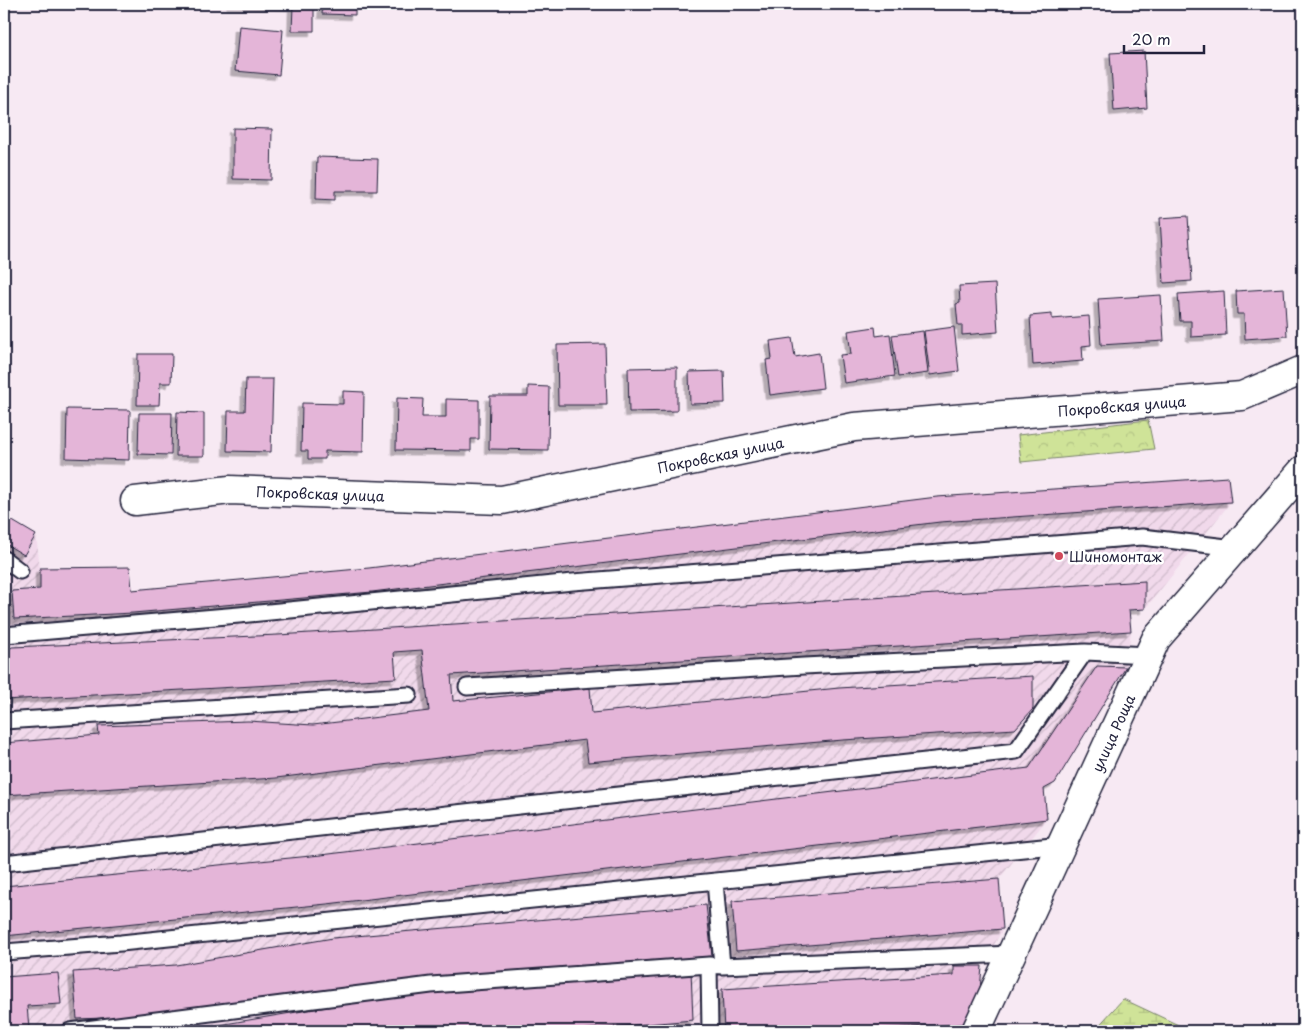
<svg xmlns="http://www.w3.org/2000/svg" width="1307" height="1035" viewBox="0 0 1307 1035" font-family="'Playpen Sans',sans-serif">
	<defs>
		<pattern id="industrial-furrows" width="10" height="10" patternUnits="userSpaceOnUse" patternTransform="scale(1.25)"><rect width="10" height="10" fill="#f1d9eb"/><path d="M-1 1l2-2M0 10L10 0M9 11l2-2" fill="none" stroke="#cebaca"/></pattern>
		<pattern id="forest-crowns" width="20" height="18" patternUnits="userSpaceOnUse" patternTransform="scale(1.25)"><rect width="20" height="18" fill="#cfe398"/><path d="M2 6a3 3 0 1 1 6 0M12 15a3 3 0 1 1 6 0" fill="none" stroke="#b1c284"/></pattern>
		<pattern id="wetland-marsh" width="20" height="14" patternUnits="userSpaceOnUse" patternTransform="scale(1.25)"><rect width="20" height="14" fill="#cfe398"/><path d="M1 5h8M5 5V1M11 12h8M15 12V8" fill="none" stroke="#b1c284"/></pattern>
		<filter id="shadow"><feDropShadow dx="-4.5" dy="4.5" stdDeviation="0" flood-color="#0004"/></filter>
	</defs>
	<rect width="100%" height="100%" fill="#f7e9f3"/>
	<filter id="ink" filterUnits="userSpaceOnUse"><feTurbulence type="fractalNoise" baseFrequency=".02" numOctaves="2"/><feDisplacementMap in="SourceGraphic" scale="10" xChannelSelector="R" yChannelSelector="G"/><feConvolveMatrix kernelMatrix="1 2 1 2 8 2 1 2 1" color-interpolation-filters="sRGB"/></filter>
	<g filter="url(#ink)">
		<path fill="url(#industrial-furrows)" d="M 1228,477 L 1231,502 L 1145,609 L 1129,610 L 1131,631 L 1126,667 L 1055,783 L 1044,789 L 1047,819 L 999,879 L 1003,929 L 982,966 L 980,991 L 963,1024 L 957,1031 L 4,1031 L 4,516 L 36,535 L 40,568 L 130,567 L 133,590 L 369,568 L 937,497 Z"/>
		<path fill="url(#forest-crowns)" stroke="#78826a" d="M 1148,420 L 1154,449 L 1021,462 L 1018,435 Z"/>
		<path fill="url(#wetland-marsh)" stroke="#78826a" d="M 1123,999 L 1191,1031 L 1094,1031 Z"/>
		<path fill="#e4b5d8" stroke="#22223b" filter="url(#shadow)" d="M 231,4 L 314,4 L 314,31 L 292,31 L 293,6 Z
			M 323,4 L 355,4 L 355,15 L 322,14 Z
			M 239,26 L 283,30 L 279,75 L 235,71 Z
			M 1144,51 L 1147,108 L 1114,111 L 1110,53 Z
			M 233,128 L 272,129 L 271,180 L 233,179 Z
			M 317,157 L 378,159 L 377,191 L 335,191 L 335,200 L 316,199 Z
			M 1188,216 L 1192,281 L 1164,283 L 1160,218 Z
			M 995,284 L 998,332 L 962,335 L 962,325 L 958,325 L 956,304 L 960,303 L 959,286 Z
			M 1284,288 L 1287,336 L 1245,339 L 1244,314 L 1237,314 L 1236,291 Z
			M 1224,291 L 1226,335 L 1191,337 L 1191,321 L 1180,321 L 1178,294 Z
			M 1161,295 L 1164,341 L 1101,345 L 1098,299 Z
			M 1052,314 L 1052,319 L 1089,316 L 1091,345 L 1082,346 L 1083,361 L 1033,365 L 1030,316 Z
			M 875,327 L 876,336 L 890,334 L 895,376 L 844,383 L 840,355 L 851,354 L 848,331 Z
			M 954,327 L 959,371 L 930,375 L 924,331 Z
			M 923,331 L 928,373 L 898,377 L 892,335 Z
			M 792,338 L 795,357 L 819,353 L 823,388 L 770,395 L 766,360 L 772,359 L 770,341 Z
			M 605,344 L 607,405 L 558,405 L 557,345 Z
			M 138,354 L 172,354 L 171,383 L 160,383 L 159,405 L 137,405 Z
			M 677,367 L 677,411 L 629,412 L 628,368 Z
			M 724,371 L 725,403 L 690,404 L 689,372 Z
			M 246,379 L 273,379 L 271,452 L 227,451 L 228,411 L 245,411 Z
			M 528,386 L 549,387 L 548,450 L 489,449 L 490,396 L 528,396 Z
			M 343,391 L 364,392 L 363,452 L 325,451 L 325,459 L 308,459 L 308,451 L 301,451 L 302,403 L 343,404 Z
			M 397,398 L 423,399 L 422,417 L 446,417 L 446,399 L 479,400 L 479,439 L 471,439 L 471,451 L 396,450 Z
			M 67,409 L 130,410 L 129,460 L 66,458 Z
			M 177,412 L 204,413 L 204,456 L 176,456 Z
			M 139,413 L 172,413 L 171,455 L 138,454 Z
			M 1228,477 L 1231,502 L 940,522 L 372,592 L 133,613 L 14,619 L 12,591 L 40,589 L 40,568 L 130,567 L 132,590 L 369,568 L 937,497 Z
			M 4,516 L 36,535 L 24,555 L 4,543 Z
			M 1145,581 L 1145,609 L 1129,610 L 1131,631 L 451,675 L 453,701 L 590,688 L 592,713 L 839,688 L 1033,676 L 1033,709 L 1015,729 L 843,740 L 588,762 L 585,740 L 276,778 L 4,795 L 4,743 L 99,735 L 98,726 L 248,721 L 313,725 L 429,711 L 422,650 L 394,652 L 396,678 L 4,700 L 4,654 L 12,647 L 278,635 Z
			M 1097,666 L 1126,667 L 1055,783 L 1044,789 L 1047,819 L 327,904 L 4,936 L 4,886 L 321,855 L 1029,768 Z
			M 999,879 L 1003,929 L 736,951 L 732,901 Z
			M 706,905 L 712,956 L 338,991 L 187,1015 L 77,1019 L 73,972 L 176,965 L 333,938 Z
			M 954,966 L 982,966 L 980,991 L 963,1024 L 838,1031 L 724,1031 L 722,989 L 954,975 Z
			M 691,971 L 693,1020 L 567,1031 L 183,1031 L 399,995 Z
			M 58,973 L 61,1004 L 27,1006 L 29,1028 L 4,1029 L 4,977 Z"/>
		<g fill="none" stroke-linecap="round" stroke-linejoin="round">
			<defs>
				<path id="service" d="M 4,559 L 20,571
					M 4,635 L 239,615 L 573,582 L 1142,537 L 1235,548
					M 467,687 L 804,666 L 1085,652
					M 4,721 L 409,695
					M 4,863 L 1016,751 L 1085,652 L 1149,655
					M 715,881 L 722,966
					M 4,952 L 121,943 L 1062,845
					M 709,965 L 710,1031
					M 70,1031 L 431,985 L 709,965 L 722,966 L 1012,954"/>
				<g id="minor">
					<path id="s1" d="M 135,501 L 230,490 L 502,500 L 854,427 L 1242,396 L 1303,370"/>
					<path id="s2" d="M 976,1031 L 1156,639 L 1303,470"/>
				</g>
			</defs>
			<use href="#service" stroke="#22223b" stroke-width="19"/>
			<use href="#minor" stroke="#22223b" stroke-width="31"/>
			<use href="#service" stroke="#fff" stroke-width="15"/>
			<use href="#minor" stroke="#fff" stroke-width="28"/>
		</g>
	</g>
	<circle fill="#d1495b" stroke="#fff" stroke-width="2" cx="1059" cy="556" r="5"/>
	<g text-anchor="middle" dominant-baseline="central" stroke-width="5" stroke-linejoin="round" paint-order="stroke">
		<g font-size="14" fill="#22223b" stroke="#fff">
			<text stroke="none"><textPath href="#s1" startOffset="996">Покровская улица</textPath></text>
			<text stroke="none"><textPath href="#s1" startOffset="591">Покровская улица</textPath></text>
			<text stroke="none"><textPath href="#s1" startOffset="186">Покровская улица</textPath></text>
			<text stroke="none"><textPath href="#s2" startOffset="328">улица Роща</textPath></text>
		</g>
		<g font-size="14" fill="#22223b" stroke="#fff" text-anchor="start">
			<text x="1069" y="556">Шиномонтаж</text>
		</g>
	</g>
	<rect width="1307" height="1035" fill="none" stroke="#fff" stroke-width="20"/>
	<rect x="10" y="10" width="1287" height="1015" fill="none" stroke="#22223b" stroke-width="2" filter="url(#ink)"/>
	<path d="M1124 45v8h80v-8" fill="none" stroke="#22223b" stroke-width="2.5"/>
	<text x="1132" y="45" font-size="15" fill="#22223b" stroke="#ffffff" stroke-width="4" paint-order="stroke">20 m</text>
</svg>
